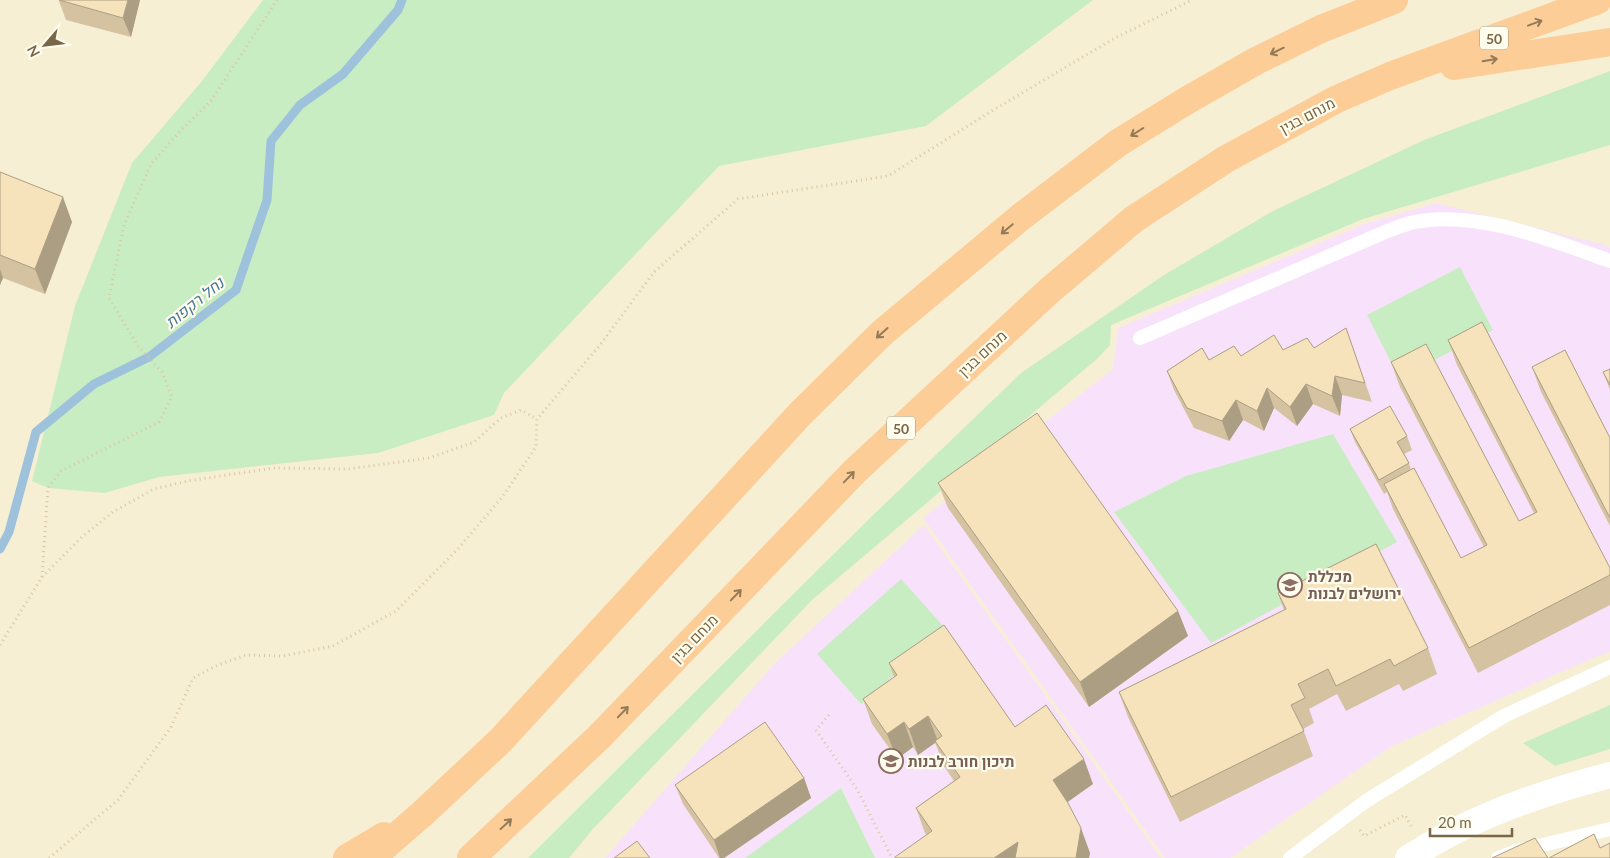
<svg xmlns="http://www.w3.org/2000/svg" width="1610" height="858" viewBox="0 0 1610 858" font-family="Lato,Heebo,sans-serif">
	<rect width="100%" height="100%" fill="#fefbe6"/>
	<path fill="#f6efd4" d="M 0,0 L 1610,0 L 1610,858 L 0,858 Z"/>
	<path fill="#f8e2fb" d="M 1436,203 L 1606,245 L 1610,248 L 1610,652 L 1598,656 L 1392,746 L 1230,858 L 1165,858 L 923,518 L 1113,369 L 1118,328 L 1364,224 Z
		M 924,525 L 1161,858 L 605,858 L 774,664 Z"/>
	<path fill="#c9edc3" d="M 263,0 L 1093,0 L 926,126 L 719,166 L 504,393 L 494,415 L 378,453 L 159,477 L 105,493 L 48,488 L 32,481 L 75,306 L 132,163 L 202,81 Z
		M 1610,71 L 1610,145 L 1363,219 L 1111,325 L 1110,345 L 1098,358 L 812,600 L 593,829 L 569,858 L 528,858 L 869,519 L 1021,373 L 1164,275 L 1273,211 L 1424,140 Z
		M 1460,267 L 1493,330 L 1399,378 L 1367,315 Z
		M 1333,434 L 1397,542 L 1211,643 L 1114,512 L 1186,476 Z
		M 901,579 L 946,629 L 861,704 L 817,654 Z
		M 1610,705 L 1610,749 L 1555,766 L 1523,743 Z
		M 841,788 L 875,858 L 745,858 Z"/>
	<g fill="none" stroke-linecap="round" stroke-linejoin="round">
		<path stroke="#9ec2dc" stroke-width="9" d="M 0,549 L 9,532 L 36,432 L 94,384 L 149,357 L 236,290 L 267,200 L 271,141 L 300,105 L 343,74 L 398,10 L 402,0"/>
		<path stroke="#dbc69e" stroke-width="3" stroke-dasharray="1 4" stroke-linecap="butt" d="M 42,577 L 48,488 L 61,471 L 159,422 L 172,397 L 162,372 L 138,346 L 109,298 L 124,225 L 151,164 L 182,129 L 211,101 L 277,0
			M 0,645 L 42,577 L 83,536 L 113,512 L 154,489 L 188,481 L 273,468 L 348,469 L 429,458 L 474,442 L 501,418 L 521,410 L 537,419
			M 829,715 L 816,730 L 857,789 L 892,858
			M 1360,830 L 1364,836 L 1405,815 L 1411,826
			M 49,858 L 118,800 L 171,727 L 193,678 L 218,665 L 246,655 L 283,656 L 333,646 L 396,611 L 457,550 L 503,496 L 536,447 L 537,419 L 600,345 L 654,272 L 738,199 L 888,176 L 995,109 L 1115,38 L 1192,0"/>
		<path stroke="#fff" stroke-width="14" d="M 1140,338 L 1385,232 C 1393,229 1401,226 1410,223 C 1472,208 1552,240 1610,261
			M 1290,858 L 1366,801 L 1504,716 L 1610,667
			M 1498,858 L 1517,851 L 1610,829"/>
		<path stroke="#fff" stroke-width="26" d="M 1408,858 C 1422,850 1437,840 1451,833 C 1501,807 1556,789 1610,775"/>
		<path stroke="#fdcd98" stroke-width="28" d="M 1454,66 L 1610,42
			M 347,858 L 384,836
			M 371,858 L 422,814 L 500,741 L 800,414 L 882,333 L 1022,216 L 1118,143 L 1186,101 L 1256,61 L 1321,29 L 1394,0
			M 471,858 L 600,736 L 855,471 L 1049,291 L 1134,219 L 1226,159 L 1337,99 L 1390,76 L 1598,0"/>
	</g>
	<path fill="#d4c2a1" d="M 140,0 L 131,37 L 66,20 L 59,1 Z
		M 0,172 L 72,222 L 45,294 L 3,278 L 0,285 Z
		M 1346,328 L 1372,402 L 1342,395 L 1340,416 L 1313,404 L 1297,426 L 1274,408 L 1264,431 L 1243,420 L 1229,441 L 1194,428 L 1174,390 L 1167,371 L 1209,360 L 1283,350 L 1314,348 Z
		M 1448,340 L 1610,568 L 1610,605 L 1478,673 L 1393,509 L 1387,492 L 1384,494 L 1355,442 L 1350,429 L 1407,436 L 1412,450 L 1404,454 L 1409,463 L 1411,470 L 1461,558 L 1484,547 L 1400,387 L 1391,362 L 1519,521 L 1534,513 L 1457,365 Z
		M 1532,367 L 1610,438 L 1610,526 L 1541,392 Z
		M 1610,369 L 1610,390 L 1603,372 Z
		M 938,483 L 1178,611 L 1188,636 L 1089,707 L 948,508 Z
		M 1278,593 L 1428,648 L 1437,674 L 1403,691 L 1399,684 L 1346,711 L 1337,694 L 1309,709 L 1314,723 L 1303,729 L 1313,756 L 1180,822 L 1128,717 L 1119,692 L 1284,610 Z
		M 889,663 L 1015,727 L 1093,784 L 1067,802 L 1090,853 L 1089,858 L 895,858 L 927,835 L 925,833 L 916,808 L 954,781 L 944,766 L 935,742 L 918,755 L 913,747 L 897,759 L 872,724 L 863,699 L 894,677 Z
		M 804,778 L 811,798 L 724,858 L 719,858 L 683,804 L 675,785 Z"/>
	<path fill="#ac9e83" d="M 128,0 L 140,0 L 131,37 L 123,18 Z
		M 63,197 L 72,222 L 45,294 L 35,269 Z
		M 0,269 L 3,278 L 0,285 Z
		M 1335,376 L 1342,395 L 1340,416 L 1332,396 Z
		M 1306,384 L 1313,404 L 1297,426 L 1290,407 Z
		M 1267,388 L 1274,408 L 1264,431 L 1257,411 Z
		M 1236,400 L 1243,420 L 1229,441 L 1222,421 Z
		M 1178,611 L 1188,636 L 1089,707 L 1080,682 Z
		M 928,716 L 938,741 L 918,755 L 909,729 Z
		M 904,722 L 913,747 L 897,759 L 887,734 Z
		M 1084,759 L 1093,784 L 1062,806 L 1053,780 Z
		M 804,778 L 811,798 L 724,858 L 720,858 L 714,840 Z
		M 1081,828 L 1090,853 L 1089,858 L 1076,858 Z
		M 1018,842 L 1024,858 L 994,858 Z"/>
	<path fill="#f6e2bb" stroke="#ac9e83" d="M 59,0 L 128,0 L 123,18 Z
		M 0,172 L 63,197 L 35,269 L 0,255 Z
		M 1482,322 L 1610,568 L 1610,575 L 1469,648 L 1384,484 L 1414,468 L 1461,558 L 1487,545 L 1391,362 L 1426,344 L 1519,521 L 1537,512 L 1448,340 Z
		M 1346,328 L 1365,383 L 1335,376 L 1332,396 L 1306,384 L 1290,407 L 1267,388 L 1257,411 L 1236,400 L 1222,421 L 1187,408 L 1167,371 L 1202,348 L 1209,360 L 1234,346 L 1241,356 L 1274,335 L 1283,350 L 1307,338 L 1314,348 Z
		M 1565,350 L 1610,438 L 1610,518 L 1532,367 Z
		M 1610,369 L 1610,385 L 1603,372 Z
		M 1390,406 L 1407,436 L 1397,442 L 1409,463 L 1379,480 L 1350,429 Z
		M 1037,413 L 1178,611 L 1080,682 L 938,483 Z
		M 1376,544 L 1428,648 L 1394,666 L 1390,659 L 1336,686 L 1328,669 L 1298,684 L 1305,698 L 1291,705 L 1304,731 L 1171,797 L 1119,692 L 1286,609 L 1278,593 Z
		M 944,625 L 1015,727 L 1046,705 L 1084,759 L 1053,780 L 1068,803 L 1081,828 L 1076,858 L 1015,858 L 1018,842 L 994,858 L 895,858 L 895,857 L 932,831 L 916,808 L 960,777 L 935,741 L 942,736 L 928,716 L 909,729 L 904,722 L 887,734 L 863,699 L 897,675 L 889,663 Z
		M 765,722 L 804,778 L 714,840 L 675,785 Z
		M 1594,834 L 1600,848 L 1610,843 L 1610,858 L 1549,858 Z
		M 1535,838 L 1548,858 L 1492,858 Z
		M 637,841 L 650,858 L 614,858 Z"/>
	<defs><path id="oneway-shaft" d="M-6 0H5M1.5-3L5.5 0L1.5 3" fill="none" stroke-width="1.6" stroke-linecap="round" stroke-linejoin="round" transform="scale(1.25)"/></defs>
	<g stroke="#947b58">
		<use href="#oneway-shaft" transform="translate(1535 23) rotate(-20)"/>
		<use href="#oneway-shaft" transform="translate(1277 51) rotate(154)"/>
		<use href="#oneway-shaft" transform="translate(1490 60) rotate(-9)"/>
		<use href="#oneway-shaft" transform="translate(1137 132) rotate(148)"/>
		<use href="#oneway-shaft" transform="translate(1007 229) rotate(140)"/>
		<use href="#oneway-shaft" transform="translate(882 333) rotate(138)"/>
		<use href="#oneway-shaft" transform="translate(849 477) rotate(-46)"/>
		<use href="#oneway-shaft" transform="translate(736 595) rotate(-46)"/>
		<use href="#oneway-shaft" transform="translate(623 712) rotate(-46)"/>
		<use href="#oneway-shaft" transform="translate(506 824) rotate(-43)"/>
	</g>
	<defs>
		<symbol id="university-ring" viewBox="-11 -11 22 22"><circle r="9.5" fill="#fffdee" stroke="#8d6e63" stroke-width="1.5"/><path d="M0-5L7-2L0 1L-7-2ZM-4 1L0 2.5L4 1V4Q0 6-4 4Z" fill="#8d6e63"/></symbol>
		<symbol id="school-ring" viewBox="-11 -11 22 22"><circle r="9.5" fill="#fffdee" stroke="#8d6e63" stroke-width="1.5"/><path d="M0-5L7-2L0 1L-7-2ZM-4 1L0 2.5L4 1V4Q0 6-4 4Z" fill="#8d6e63"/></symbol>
	</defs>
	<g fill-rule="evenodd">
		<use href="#university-ring" x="1276" y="571" width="28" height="28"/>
		<use href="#school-ring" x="877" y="747" width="28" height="28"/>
	</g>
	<g text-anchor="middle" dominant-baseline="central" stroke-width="4.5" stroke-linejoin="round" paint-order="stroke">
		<g fill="#fffdee" stroke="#a2947a" stroke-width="1">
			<rect x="1480" y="26.5" width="28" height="23" rx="4"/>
			<rect x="887" y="416.5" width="28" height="23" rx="4"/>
		</g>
		<g font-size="14" font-weight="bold" fill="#7a6748">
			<text x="1494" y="38">50</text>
			<text x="901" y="428">50</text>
		</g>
		<g font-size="15" fill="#7a6748" stroke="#fffdee">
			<text transform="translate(1307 115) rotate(-28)">מנחם בגין</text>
			<text transform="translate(982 353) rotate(-43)">מנחם בגין</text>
			<text transform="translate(694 638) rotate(-46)">מנחם בגין</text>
		</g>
		<g font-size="15" font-weight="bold" fill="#785e54" stroke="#fffdee" text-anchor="start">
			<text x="1308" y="576">מכללת<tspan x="1308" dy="17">ירושלים לבנות</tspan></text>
			<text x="908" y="761">תיכון חורב לבנות</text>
		</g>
		<g font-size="16" font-style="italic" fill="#45789e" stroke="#fffdee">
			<text transform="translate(194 302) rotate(-39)">נחל רקפות</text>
		</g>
	</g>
	<g transform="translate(45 45) rotate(242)" stroke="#fffdee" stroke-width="4" paint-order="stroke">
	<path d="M0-4L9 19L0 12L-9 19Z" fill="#7a6748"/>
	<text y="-8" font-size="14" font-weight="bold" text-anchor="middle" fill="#7a6748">N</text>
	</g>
	<path d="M1430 828v8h82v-8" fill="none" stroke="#7a6748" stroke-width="2.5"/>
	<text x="1438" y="828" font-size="15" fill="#7a6748" stroke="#fffdee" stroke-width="4" paint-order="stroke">20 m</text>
</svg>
